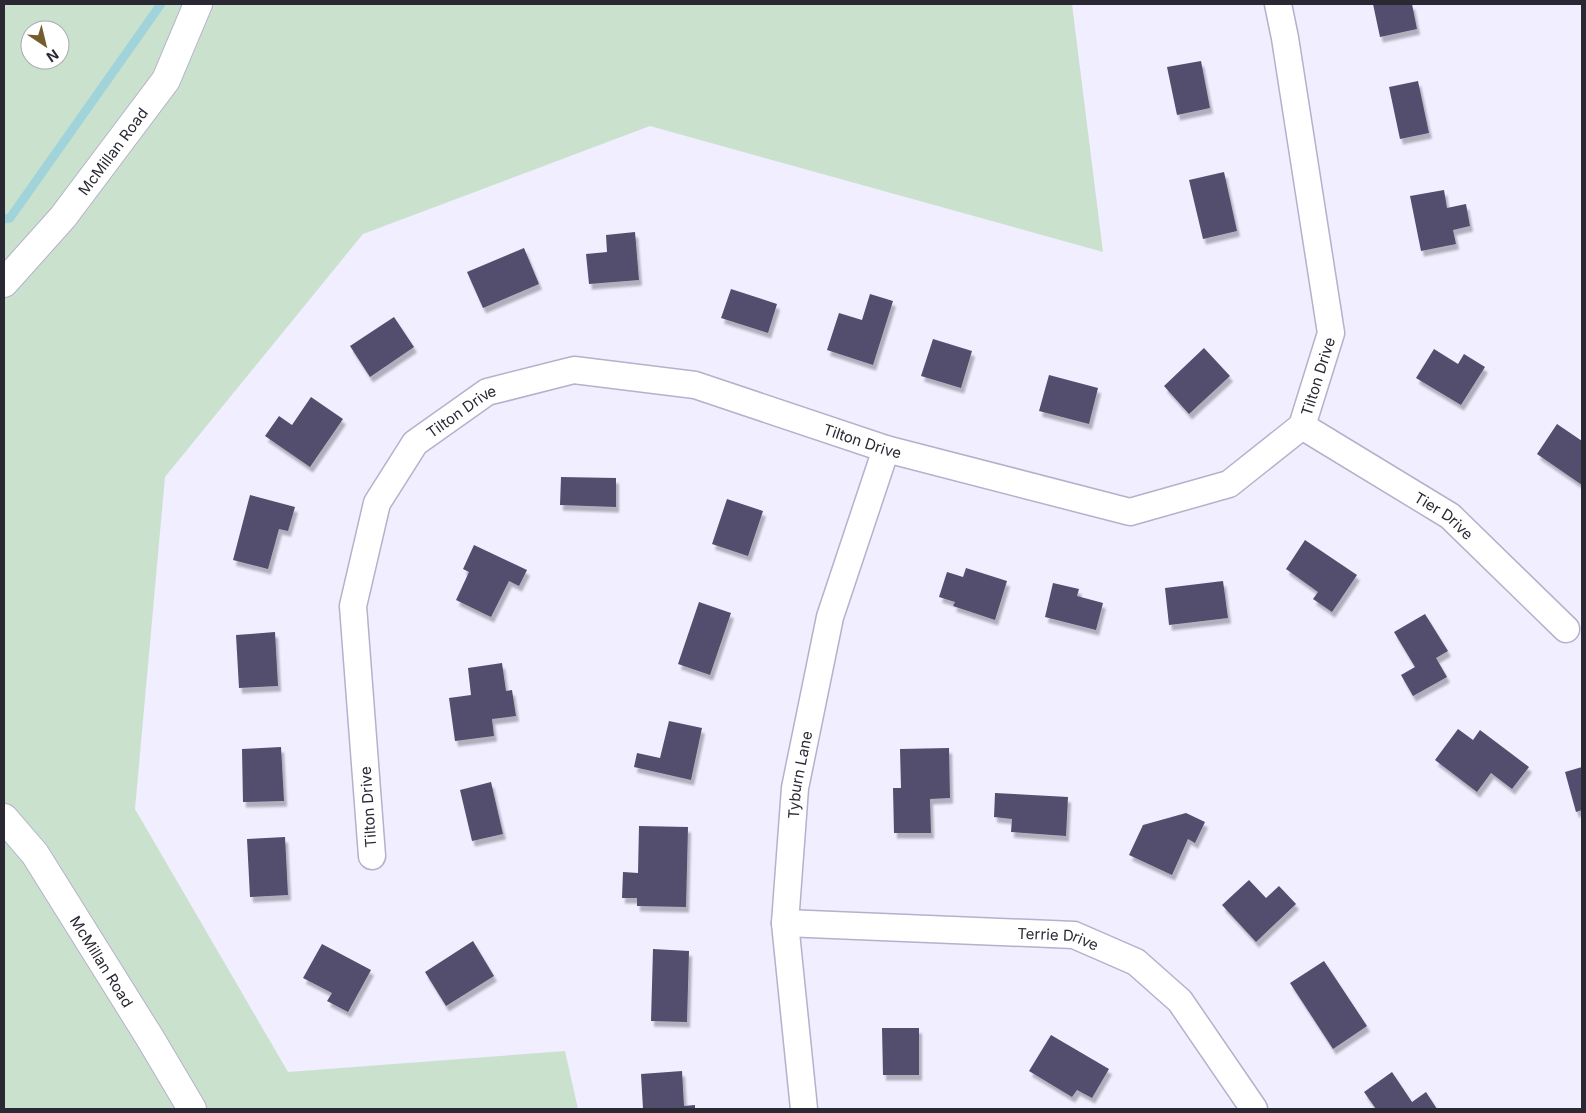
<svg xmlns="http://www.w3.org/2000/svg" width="1586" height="1113" viewBox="0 0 1586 1113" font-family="Inter,sans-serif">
	<defs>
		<filter id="shadow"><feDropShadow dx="3" dy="5.5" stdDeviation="1" flood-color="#0004"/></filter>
	</defs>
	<rect width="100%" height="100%" fill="#f0eeff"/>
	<path fill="#cae2cd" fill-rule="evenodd" d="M 4,4 L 1072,4 L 1103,252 L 650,126 L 363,234 L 165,477 L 135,809 L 288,1072 L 565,1051 L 578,1109 L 4,1109 ZM 30,30 L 60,30 L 60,60 L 30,60 Z"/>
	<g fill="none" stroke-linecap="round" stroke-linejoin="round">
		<path stroke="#a1d4da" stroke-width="9" d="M 4,219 L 10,218 L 161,4"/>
	</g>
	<path fill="#524d6e" filter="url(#shadow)" d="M 1373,4 L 1412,4 L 1417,29 L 1380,37 Z
		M 1201,61 L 1210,108 L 1177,115 L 1167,67 Z
		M 1418,81 L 1429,133 L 1400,139 L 1389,87 Z
		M 1224,172 L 1237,231 L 1203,239 L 1189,180 Z
		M 1444,190 L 1447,208 L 1466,204 L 1470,226 L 1453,230 L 1456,244 L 1421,251 L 1410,196 Z
		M 635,232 L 639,280 L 589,284 L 586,254 L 607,252 L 606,235 Z
		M 524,248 L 539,284 L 483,308 L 467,272 Z
		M 731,289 L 777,304 L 768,333 L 721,318 Z
		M 870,294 L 893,301 L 873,365 L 827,350 L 839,313 L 862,320 Z
		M 394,317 L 414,347 L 370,377 L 350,346 Z
		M 933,339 L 972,351 L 961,388 L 921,376 Z
		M 1204,348 L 1230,376 L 1189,414 L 1164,386 Z
		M 1434,349 L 1458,364 L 1464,354 L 1485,367 L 1461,405 L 1416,378 Z
		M 1049,375 L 1098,388 L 1089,424 L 1039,411 Z
		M 311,397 L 343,419 L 310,467 L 265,436 L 279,416 L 292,425 Z
		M 1557,424 L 1582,441 L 1582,485 L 1537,454 Z
		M 561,477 L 616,478 L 616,507 L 560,505 Z
		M 250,495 L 295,507 L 288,531 L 279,529 L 268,569 L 233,560 Z
		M 727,499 L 763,511 L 748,556 L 712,544 Z
		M 1305,540 L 1357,575 L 1332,612 L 1313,599 L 1318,592 L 1286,569 Z
		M 474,545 L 527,570 L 519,586 L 509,581 L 491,617 L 456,600 L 469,572 L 463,569 Z
		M 966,568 L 1007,581 L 995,620 L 953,606 L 955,602 L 939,597 L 947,572 L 963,577 Z
		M 1223,581 L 1228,618 L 1169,625 L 1165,588 Z
		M 1053,583 L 1079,589 L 1077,596 L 1103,603 L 1096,630 L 1045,617 Z
		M 699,602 L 731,613 L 710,675 L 678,664 Z
		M 1425,614 L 1448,651 L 1436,658 L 1447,677 L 1413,696 L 1401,675 L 1415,667 L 1394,632 Z
		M 275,632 L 278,686 L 239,688 L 236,635 Z
		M 502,663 L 506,691 L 512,690 L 516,716 L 492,719 L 494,736 L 455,741 L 449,698 L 471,695 L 468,668 Z
		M 669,721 L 702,728 L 691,780 L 634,767 L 637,753 L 660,758 Z
		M 1458,729 L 1473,740 L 1480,730 L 1529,767 L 1512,789 L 1491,773 L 1477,792 L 1435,760 Z
		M 281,747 L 284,801 L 243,802 L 242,749 Z
		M 949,748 L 950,798 L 930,799 L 931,833 L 894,833 L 893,788 L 901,788 L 900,749 Z
		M 1582,767 L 1582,810 L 1576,812 L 1565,772 Z
		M 491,782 L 503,834 L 472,841 L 460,790 Z
		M 995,793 L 1068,797 L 1066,836 L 1011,832 L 1012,819 L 994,817 Z
		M 1186,813 L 1205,822 L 1195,843 L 1188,839 L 1172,875 L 1129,855 L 1143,825 Z
		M 639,826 L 688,827 L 686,907 L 637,906 L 637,898 L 622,898 L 623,872 L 638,873 Z
		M 285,837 L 288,895 L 250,897 L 247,839 Z
		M 1249,880 L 1266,898 L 1279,886 L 1296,904 L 1256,942 L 1222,905 Z
		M 473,941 L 494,976 L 446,1006 L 425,972 Z
		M 322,944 L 371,970 L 348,1012 L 327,1001 L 332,993 L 303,978 Z
		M 653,949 L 689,951 L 687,1022 L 651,1021 Z
		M 1324,961 L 1367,1026 L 1333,1049 L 1290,983 Z
		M 882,1028 L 919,1028 L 919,1075 L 883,1075 Z
		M 1051,1035 L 1109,1069 L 1092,1098 L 1077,1090 L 1072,1097 L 1029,1071 Z
		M 682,1071 L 684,1106 L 695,1105 L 695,1109 L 643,1109 L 641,1074 Z
		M 1392,1072 L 1412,1102 L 1426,1092 L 1437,1109 L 1376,1109 L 1364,1092 Z"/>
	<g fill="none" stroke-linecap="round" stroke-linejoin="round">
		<defs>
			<g id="minor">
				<path id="s1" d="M 1302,426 L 1450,516 L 1566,629"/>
				<path id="s2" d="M 372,856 L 353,606 L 377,503 L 415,443 L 487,392 L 574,370 L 695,385 L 886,449 L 1130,512 L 1229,484 L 1302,426 L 1331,333 L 1285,38 L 1278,4"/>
				<path id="s3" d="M 785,923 L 1074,935 L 1136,962 L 1180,1001 L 1254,1109"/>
				<path id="s4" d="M 804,1109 L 785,923 L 795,788 L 830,617 L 886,449"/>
			</g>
			<g id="tertiary">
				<path id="s5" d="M 4,283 L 63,217 L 166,80 L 198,4"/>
				<path id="s6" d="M 4,818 L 35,854 L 150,1038 L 192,1109"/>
			</g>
		</defs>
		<use href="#minor" stroke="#b4b1cb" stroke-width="29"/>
		<use href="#tertiary" stroke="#b4b1cb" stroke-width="30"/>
		<use href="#minor" stroke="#fff" stroke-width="26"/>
		<use href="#tertiary" stroke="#fff" stroke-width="28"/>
	</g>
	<g text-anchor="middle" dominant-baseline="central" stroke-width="5" stroke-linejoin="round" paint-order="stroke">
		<g font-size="15" fill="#2a2933" stroke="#fff">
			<text stroke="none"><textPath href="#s5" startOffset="171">McMillan Road</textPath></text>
			<text stroke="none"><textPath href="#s2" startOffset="1429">Tilton Drive</textPath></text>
			<text stroke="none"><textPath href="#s2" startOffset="484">Tilton Drive</textPath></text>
			<text stroke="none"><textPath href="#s2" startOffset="904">Tilton Drive</textPath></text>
			<text stroke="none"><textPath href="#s1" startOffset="168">Tier Drive</textPath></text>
			<text stroke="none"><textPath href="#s4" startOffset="336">Tyburn Lane</textPath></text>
			<text transform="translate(368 807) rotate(-94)">Tilton Drive</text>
			<text stroke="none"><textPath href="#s3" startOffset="274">Terrie Drive</textPath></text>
			<text stroke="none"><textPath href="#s6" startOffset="174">McMillan Road</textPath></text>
		</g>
	</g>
	<rect width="1586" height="1113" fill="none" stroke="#2a2933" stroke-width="10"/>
	<g transform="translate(45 45) rotate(145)"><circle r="24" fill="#ffffff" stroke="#aaa9ad"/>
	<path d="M0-4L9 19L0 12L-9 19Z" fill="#755c2d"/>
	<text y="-8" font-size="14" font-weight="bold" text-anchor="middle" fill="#2a2933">N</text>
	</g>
</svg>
